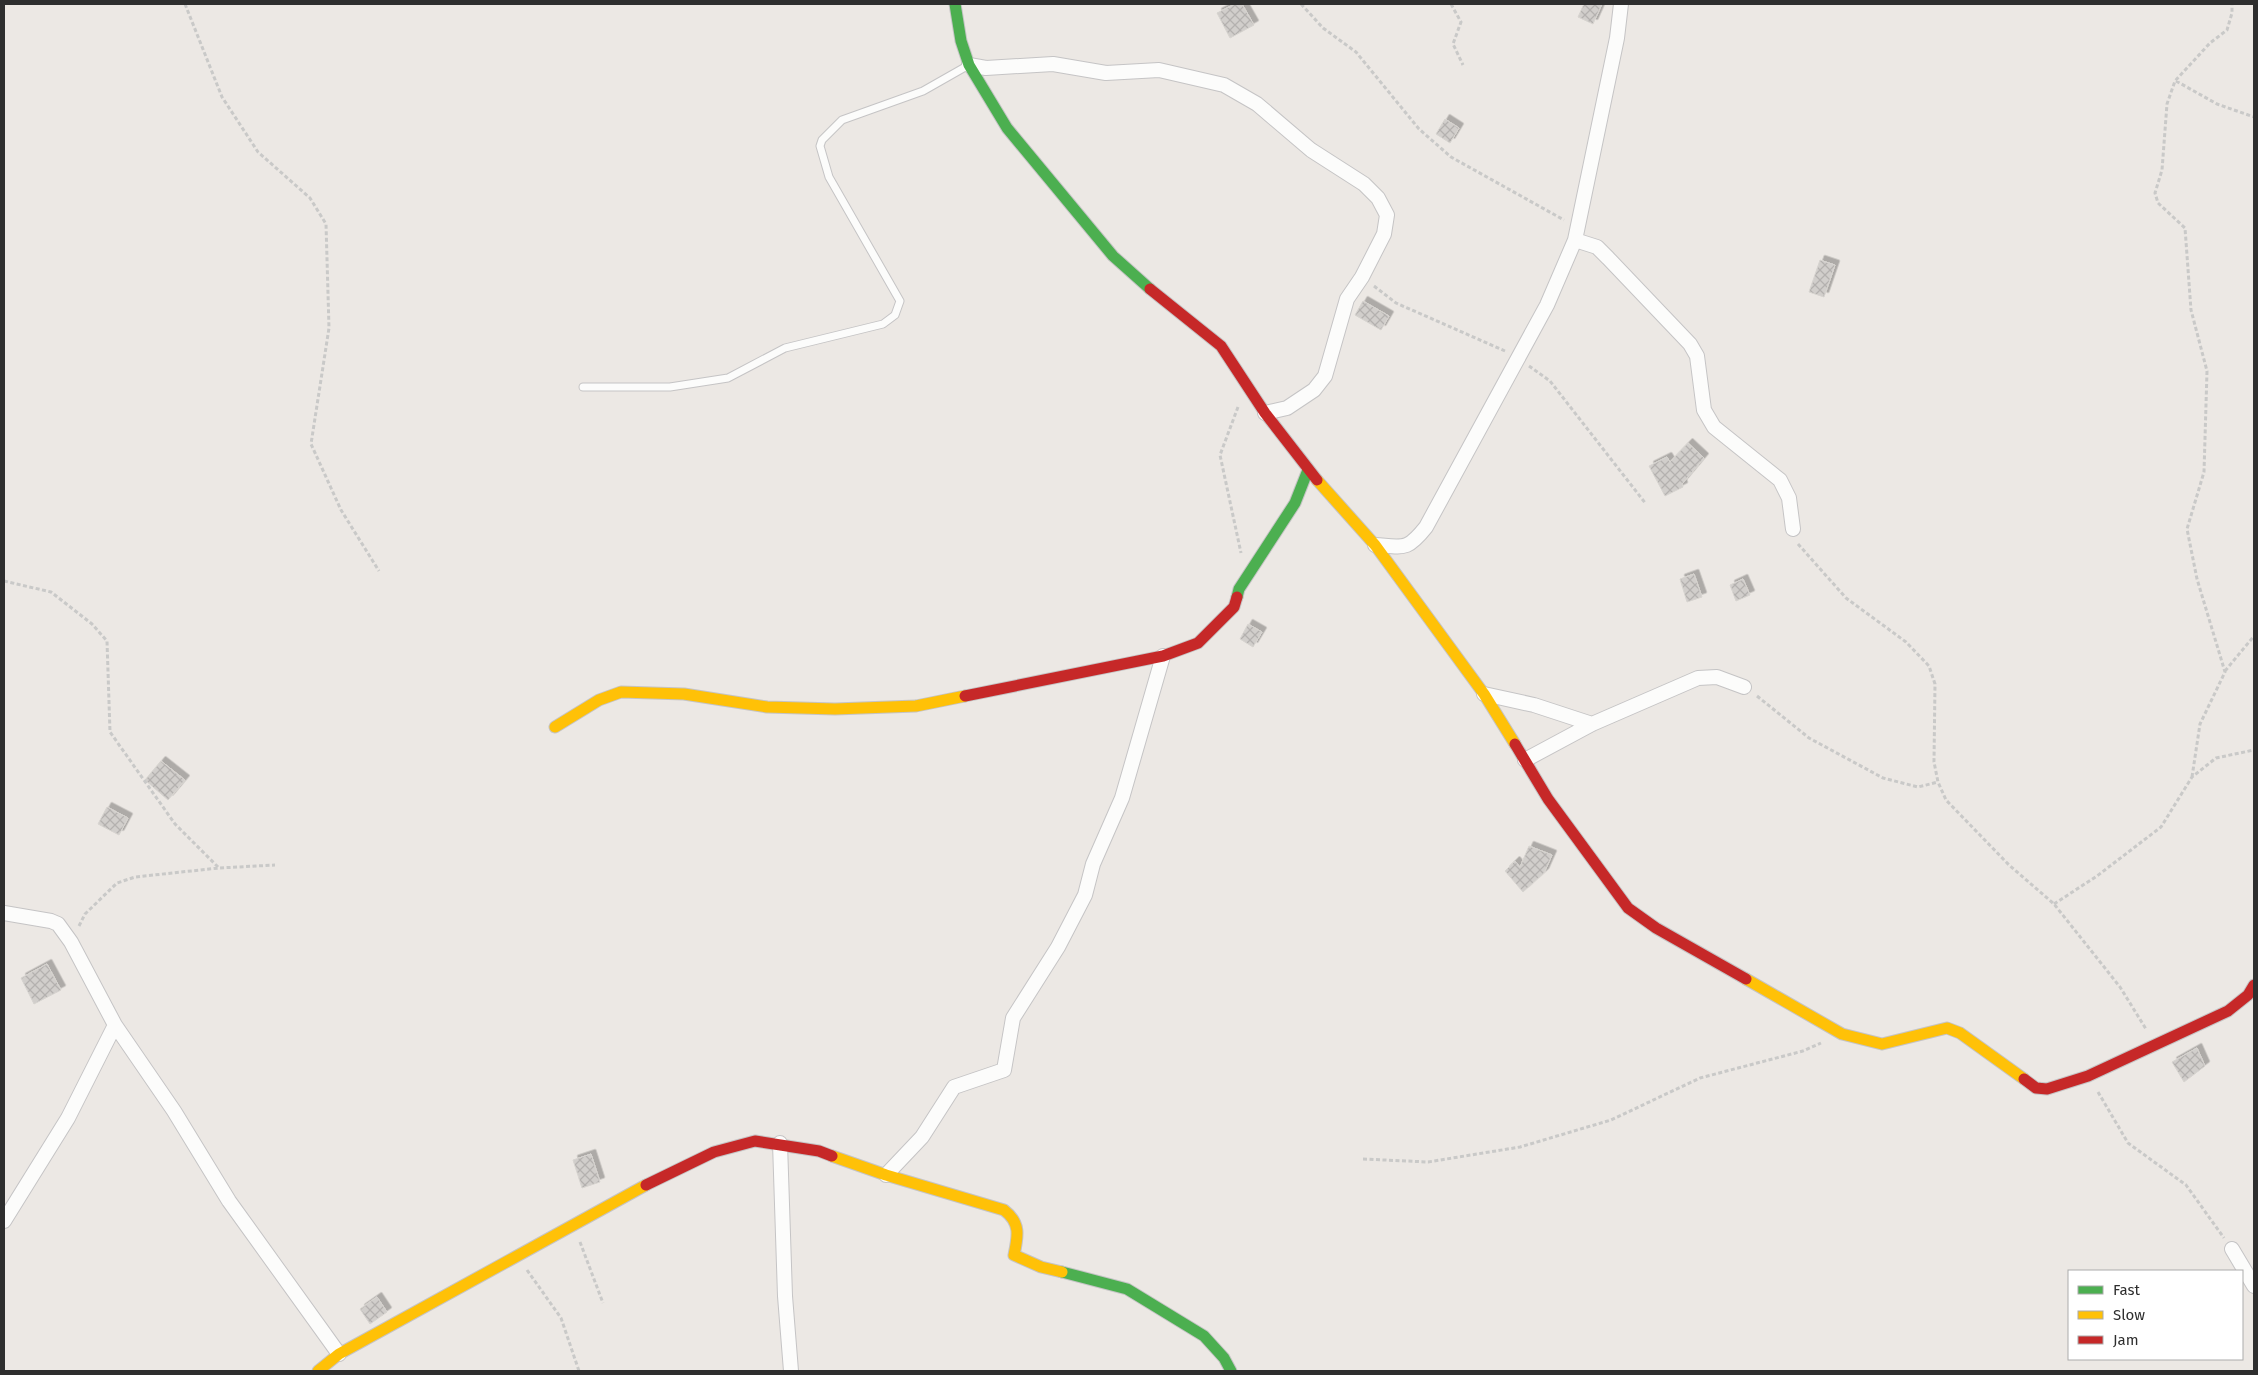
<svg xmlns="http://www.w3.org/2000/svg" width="2258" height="1375" viewBox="0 0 2258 1375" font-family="'Fira Sans',sans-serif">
	<defs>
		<pattern id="building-cross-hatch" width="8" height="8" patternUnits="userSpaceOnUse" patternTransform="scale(1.25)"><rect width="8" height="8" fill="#d1cecb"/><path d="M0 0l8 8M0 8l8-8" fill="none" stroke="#b4b1af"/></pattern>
		<filter id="shadow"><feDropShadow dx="4.5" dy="-4.5" stdDeviation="0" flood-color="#0004"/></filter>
	</defs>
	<rect width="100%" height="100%" fill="#ece8e4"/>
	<path fill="url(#building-cross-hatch)" stroke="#d7d4d0" filter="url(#shadow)" d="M 1235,4 L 1242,4 L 1254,25 L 1230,38 L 1217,13 Z
		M 1584,4 L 1602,4 L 1593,24 L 1578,17 Z
		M 1445,119 L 1459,128 L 1450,143 L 1436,134 Z
		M 1820,260 L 1835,265 L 1824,297 L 1809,292 Z
		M 1363,301 L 1389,316 L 1381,330 L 1355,315 Z
		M 1688,443 L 1704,458 L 1682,484 L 1683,487 L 1665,496 L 1649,466 L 1667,457 L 1670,462 Z
		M 1694,574 L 1702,597 L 1687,602 L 1680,579 Z
		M 1743,579 L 1750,595 L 1736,601 L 1730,585 Z
		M 1248,624 L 1262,632 L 1253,647 L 1240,639 Z
		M 161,761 L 185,780 L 168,800 L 145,780 Z
		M 107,807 L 128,818 L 119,835 L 98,824 Z
		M 1529,846 L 1552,855 L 1544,873 L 1523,892 L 1505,871 L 1515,861 L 1520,867 Z
		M 47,964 L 61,990 L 34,1004 L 21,978 Z
		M 2197,1048 L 2205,1066 L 2184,1082 L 2172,1062 Z
		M 591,1154 L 600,1182 L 582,1188 L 573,1160 Z
		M 377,1297 L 387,1312 L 370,1324 L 360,1309 Z"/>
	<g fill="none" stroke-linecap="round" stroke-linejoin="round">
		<defs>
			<path id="lane" d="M 583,387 L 670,387 L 728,378 L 785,348 L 883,324 L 895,315 L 900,301 L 829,177 L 820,146 L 822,140 L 842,120 L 923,91 L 967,66"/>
			<path id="street" d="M 969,65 L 986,68 L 1053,64 L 1106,73 L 1159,70 L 1224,85 L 1257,104 L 1311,150 L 1364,184 L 1378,198 L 1387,215 L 1384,234 L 1362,277 L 1347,299 L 1325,376 L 1314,390 L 1287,408 L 1265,413
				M 1575,240 L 1597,247 L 1608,258 L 1690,344 L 1697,356 L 1704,410 L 1714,427 L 1780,480 L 1789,498 L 1793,529
				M 1375,545 C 1404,547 1407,551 1426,527 L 1547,305 L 1575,240 L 1617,38 L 1621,4
				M 1484,694 L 1534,705 L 1592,724
				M 1525,760 L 1592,724 L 1698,678 L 1717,677 L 1744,687
				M 4,913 L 51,921 L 58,924 L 71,942 L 115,1025 L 174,1111 L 229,1201 L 339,1354
				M 780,1143 L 785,1296 L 791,1371
				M 886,1175 L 922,1137 L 954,1087 L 1004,1070 L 1013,1018 L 1058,947 L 1085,895 L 1093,864 L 1122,798 L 1163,656
				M 4,1221 L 68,1118 L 115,1025
				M 2232,1249 L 2254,1286"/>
			<path id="fast" d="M 955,4 L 961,41 L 969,65 L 1007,128 L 1113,256 L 1150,289
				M 1237,597 L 1239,589 L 1295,503 L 1308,470
				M 1062,1272 L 1127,1289 L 1204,1336 L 1224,1358 L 1231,1371"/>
			<path id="slow" d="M 1317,480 L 1375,545 L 1484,694 L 1515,744
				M 555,727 L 599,700 L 621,692 L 684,694 L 767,707 L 835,709 L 916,706 L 965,696
				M 1746,979 L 1842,1034 L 1882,1044 L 1947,1028 L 1960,1033 L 2024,1079
				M 832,1156 L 886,1175 L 1004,1210 C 1021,1223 1018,1236 1014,1255 L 1041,1267 L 1062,1272
				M 318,1371 L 339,1354 L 646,1185"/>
			<path id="jam" d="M 1150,289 L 1221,346 L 1265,413 L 1317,480
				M 965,696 L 1163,656 L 1198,643 L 1234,607 L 1237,597
				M 1515,744 L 1548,799 L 1628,908 L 1656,928 L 1746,979
				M 2024,1079 L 2036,1088 L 2047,1089 L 2088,1076 L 2228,1011 L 2248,995 L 2254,985
				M 646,1185 L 714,1152 L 755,1141 L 819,1151 L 832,1156"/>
		</defs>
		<use href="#lane" stroke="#c5c4c5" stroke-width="9"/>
		<use href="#street" stroke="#c5c4c5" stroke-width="16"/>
		<use href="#fast" stroke="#c5c4c5" stroke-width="13"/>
		<use href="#slow" stroke="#c5c4c5" stroke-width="13"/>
		<use href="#jam" stroke="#c5c4c5" stroke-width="13"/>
		<path stroke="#c9c9c8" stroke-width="3" stroke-dasharray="4 2.5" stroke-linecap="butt" d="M 185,4 L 222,97 L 258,152 L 310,198 L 326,224 L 329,328 L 311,444 L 341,510 L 379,571
			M 1301,4 L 1323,28 L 1356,52 L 1419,129 L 1451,157 L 1564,220
			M 1451,4 L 1461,22 L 1453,44 L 1463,65
			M 2176,81 L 2217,104 L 2254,117
			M 1374,286 L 1396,303 L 1505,351
			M 1529,366 L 1550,381 L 1646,504
			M 1238,407 L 1220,455 L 1241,553
			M 1798,544 L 1846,598 L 1906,642 L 1929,666 L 1935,684 L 1934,762 L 1938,782 L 1946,800 L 2009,865 L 2054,904 L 2120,987 L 2146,1029
			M 4,581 L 51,592 L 92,624 L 107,641 L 110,732 L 175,824 L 219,868
			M 2225,671 L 2254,636
			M 1757,696 L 1809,738 L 1883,778 L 1918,787 L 1938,782
			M 2192,777 L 2200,724 L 2225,672 L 2197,579 L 2187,529 L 2204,472 L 2207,371 L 2191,310 L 2185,228 L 2158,203 L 2155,193 L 2162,170 L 2167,104 L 2175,81 L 2210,43 L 2227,30 L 2232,13 L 2232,4
			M 2054,904 L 2097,876 L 2161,827 L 2192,777 L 2216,758 L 2254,750
			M 79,926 L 85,914 L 117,883 L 135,877 L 219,868 L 275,865
			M 2098,1092 L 2128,1143 L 2186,1185 L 2224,1238
			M 1363,1159 L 1428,1162 L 1520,1147 L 1611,1120 L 1700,1078 L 1803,1051 L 1821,1043
			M 580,1242 L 603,1303
			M 527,1270 L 561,1318 L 579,1371"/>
		<use href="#lane" stroke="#fcfcfb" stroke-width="7"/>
		<use href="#street" stroke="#fcfcfb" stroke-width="14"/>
		<use href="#fast" stroke="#4caf50" stroke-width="11"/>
		<use href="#slow" stroke="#ffc107" stroke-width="11"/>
		<use href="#jam" stroke="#c62828" stroke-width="11"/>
	</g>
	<rect width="2258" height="1375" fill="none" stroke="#2e2e2e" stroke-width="10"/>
	<rect x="2068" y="1270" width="175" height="90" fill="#ffffff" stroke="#ababab"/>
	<rect x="2078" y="1286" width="25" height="8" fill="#4caf50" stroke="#ababab"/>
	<text x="2113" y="1295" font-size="15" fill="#2e2e2e">Fast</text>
	<rect x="2078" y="1311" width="25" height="8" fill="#ffc107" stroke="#ababab"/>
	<text x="2113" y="1320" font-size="15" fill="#2e2e2e">Slow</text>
	<rect x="2078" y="1336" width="25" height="8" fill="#c62828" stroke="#ababab"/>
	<text x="2113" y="1345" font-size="15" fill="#2e2e2e">Jam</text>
</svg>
